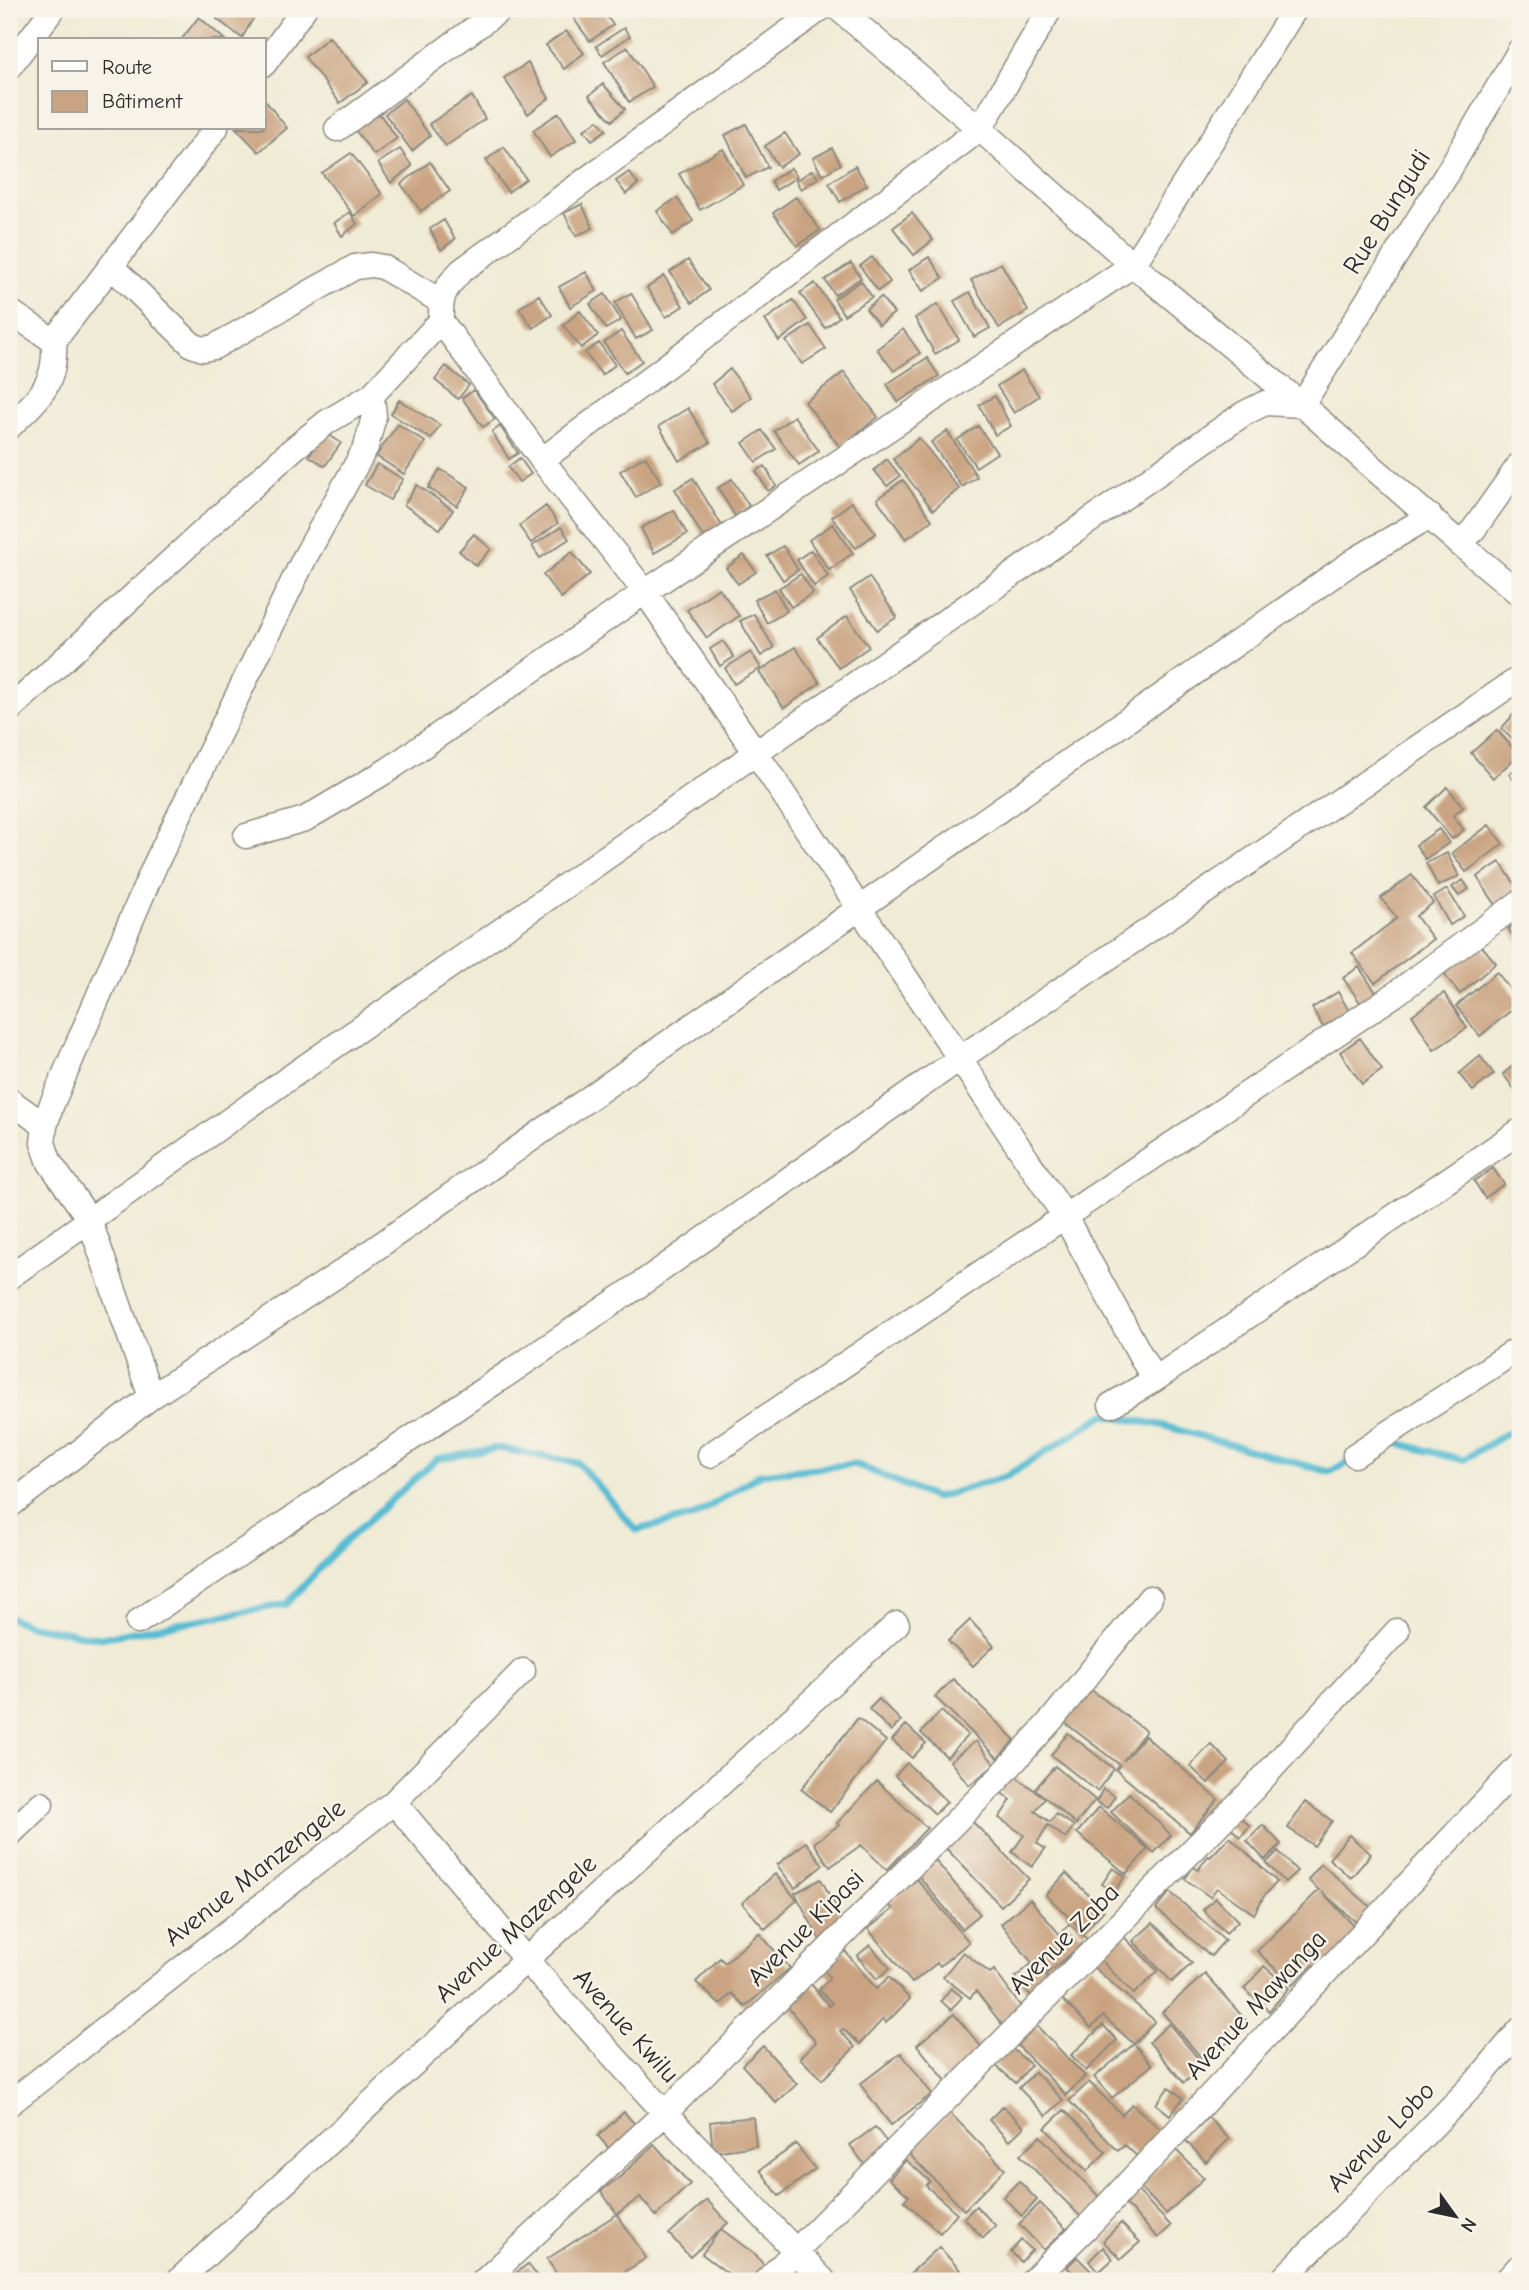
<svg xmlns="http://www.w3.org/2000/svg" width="1529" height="2290" viewBox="0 0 1529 2290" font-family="'Comic Neue',sans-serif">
	<rect width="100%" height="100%" fill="#f7f3e8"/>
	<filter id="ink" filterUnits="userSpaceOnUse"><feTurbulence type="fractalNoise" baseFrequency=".0143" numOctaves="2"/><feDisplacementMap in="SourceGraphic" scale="14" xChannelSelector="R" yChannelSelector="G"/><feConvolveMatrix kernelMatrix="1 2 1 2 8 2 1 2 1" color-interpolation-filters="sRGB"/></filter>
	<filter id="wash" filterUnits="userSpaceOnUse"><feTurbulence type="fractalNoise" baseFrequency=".00686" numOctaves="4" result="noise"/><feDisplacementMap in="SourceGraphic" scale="28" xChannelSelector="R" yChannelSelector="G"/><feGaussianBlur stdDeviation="1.57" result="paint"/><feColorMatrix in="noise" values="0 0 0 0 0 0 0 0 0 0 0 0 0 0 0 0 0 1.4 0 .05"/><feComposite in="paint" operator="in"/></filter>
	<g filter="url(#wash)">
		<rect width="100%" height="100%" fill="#f0ebd5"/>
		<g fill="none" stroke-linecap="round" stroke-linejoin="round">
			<path stroke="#56bcd3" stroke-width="7" d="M 1390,1441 L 1463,1460 L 1520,1425
				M 9,1617 L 27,1625 L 100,1638 L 287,1604 L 341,1545 L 437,1459 L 498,1448 L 578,1463 L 636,1530 L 695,1516 L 760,1474 L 855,1464 L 935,1498 L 1007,1476 L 1104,1415 L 1161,1425 L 1329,1472 L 1355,1459"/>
		</g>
		<g id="blocks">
			<path fill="#caa482" d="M 224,9 L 245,9 L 255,15 L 242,38 L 217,19 Z
				M 588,9 L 601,9 L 613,25 L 590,41 L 574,19 Z
				M 199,17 L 225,40 L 181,40 Z
				M 624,28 L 630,36 L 602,55 L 596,46 Z
				M 566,31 L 584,53 L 564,69 L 546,45 Z
				M 329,37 L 368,82 L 340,103 L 305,57 Z
				M 628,47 L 653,87 L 629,102 L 604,62 Z
				M 528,63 L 549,98 L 528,114 L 504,78 Z
				M 603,84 L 625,109 L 612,121 L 589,96 Z
				M 472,96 L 485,119 L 446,146 L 429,124 Z
				M 264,99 L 287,128 L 259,152 L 236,128 L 264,128 Z
				M 404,99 L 430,136 L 412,151 L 385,114 Z
				M 376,109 L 397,138 L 374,155 L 353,127 Z
				M 559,113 L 576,140 L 550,157 L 533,130 Z
				M 598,120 L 606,130 L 592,140 L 584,130 Z
				M 746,124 L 768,167 L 746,178 L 725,135 Z
				M 785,133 L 799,154 L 779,167 L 765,146 Z
				M 504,147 L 526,179 L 508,192 L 486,160 Z
				M 832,148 L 841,164 L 822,175 L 813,158 Z
				M 400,149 L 412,166 L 391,183 L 378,163 Z
				M 723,149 L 743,185 L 700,210 L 679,174 Z
				M 351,153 L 382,194 L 354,216 L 322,173 Z
				M 430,162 L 450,191 L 421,211 L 401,184 Z
				M 855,166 L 867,185 L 840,202 L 829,183 Z
				M 791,168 L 797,177 L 776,190 L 771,181 Z
				M 812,170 L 818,178 L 801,189 L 796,181 Z
				M 629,172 L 638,184 L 626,194 L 616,181 Z
				M 796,197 L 820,230 L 797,246 L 773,213 Z
				M 677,198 L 693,221 L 673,235 L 657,211 Z
				M 582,204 L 593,228 L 576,236 L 564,213 Z
				M 350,212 L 357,224 L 342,236 L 334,223 Z
				M 912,213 L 933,240 L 914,255 L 893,228 Z
				M 444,220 L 455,239 L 441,250 L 430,229 Z
				M 872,257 L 890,282 L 878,291 L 860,266 Z
				M 929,257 L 943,278 L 923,291 L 909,270 Z
				M 688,260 L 709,290 L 692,303 L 670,272 Z
				M 851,263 L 861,278 L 835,295 L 825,280 Z
				M 1001,263 L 1028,311 L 999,328 L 971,280 Z
				M 586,272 L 597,291 L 570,307 L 559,287 Z
				M 664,276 L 683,306 L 666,317 L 647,288 Z
				M 861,281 L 872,297 L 844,315 L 834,299 Z
				M 815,283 L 839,317 L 825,328 L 800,293 Z
				M 970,292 L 990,328 L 974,337 L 954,301 Z
				M 631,293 L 653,330 L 636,339 L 615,303 Z
				M 605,294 L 621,320 L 606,329 L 590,304 Z
				M 539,295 L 552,315 L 533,328 L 519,308 Z
				M 881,297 L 894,313 L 879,325 L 866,309 Z
				M 793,300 L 807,320 L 779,341 L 765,320 Z
				M 938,304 L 959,340 L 935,354 L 915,318 Z
				M 580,311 L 598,335 L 581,348 L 563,325 Z
				M 810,325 L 826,349 L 802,364 L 786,341 Z
				M 903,329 L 920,353 L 894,371 L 877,349 Z
				M 621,331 L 642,361 L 625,373 L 604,343 Z
				M 599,343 L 615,365 L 602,375 L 585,353 Z
				M 927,358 L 939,376 L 898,402 L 887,384 Z
				M 446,366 L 469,385 L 458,399 L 435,380 Z
				M 730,369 L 751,397 L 732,411 L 712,384 Z
				M 1022,370 L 1039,396 L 1014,413 L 997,386 Z
				M 844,372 L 878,417 L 840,447 L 805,402 Z
				M 474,390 L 495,419 L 483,427 L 462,398 Z
				M 995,396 L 1011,426 L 995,435 L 979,405 Z
				M 399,400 L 440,425 L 431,439 L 391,414 Z
				M 688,408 L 710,443 L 679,461 L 659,426 Z
				M 794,416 L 819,451 L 799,465 L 774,431 Z
				M 398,424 L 425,442 L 404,474 L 376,456 Z
				M 500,426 L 518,453 L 509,459 L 492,432 Z
				M 978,426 L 997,453 L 976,467 L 957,440 Z
				M 762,430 L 776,449 L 756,462 L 743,443 Z
				M 947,431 L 977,477 L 962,487 L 931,442 Z
				M 325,432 L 341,443 L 325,466 L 309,456 Z
				M 919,438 L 959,489 L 933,510 L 893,459 Z
				M 645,456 L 661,482 L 636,497 L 620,471 Z
				M 520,458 L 531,474 L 519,482 L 508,467 Z
				M 887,459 L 900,476 L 887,486 L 874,470 Z
				M 377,464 L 403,479 L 390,500 L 365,485 Z
				M 765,466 L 776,486 L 768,491 L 756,471 Z
				M 440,469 L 469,487 L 457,506 L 428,488 Z
				M 693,478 L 722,526 L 703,537 L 675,489 Z
				M 732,479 L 749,506 L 735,516 L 718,488 Z
				M 903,480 L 932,520 L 906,539 L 877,499 Z
				M 417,485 L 453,510 L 440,529 L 404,505 Z
				M 852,502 L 876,533 L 856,548 L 832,517 Z
				M 546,506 L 558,523 L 531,543 L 519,526 Z
				M 674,510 L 687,534 L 654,553 L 641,528 Z
				M 833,524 L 853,553 L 829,570 L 809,540 Z
				M 561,527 L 569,539 L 540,558 L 532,546 Z
				M 474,534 L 491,549 L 476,566 L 459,551 Z
				M 783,546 L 798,570 L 783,580 L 767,556 Z
				M 811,550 L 828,576 L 814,586 L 797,560 Z
				M 572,552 L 590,574 L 561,598 L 543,575 Z
				M 744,555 L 756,572 L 738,584 L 726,568 Z
				M 801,574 L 813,593 L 791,607 L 779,588 Z
				M 869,577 L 897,617 L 877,630 L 850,590 Z
				M 719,588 L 739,616 L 707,638 L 687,610 Z
				M 775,589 L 787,611 L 767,623 L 754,600 Z
				M 754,614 L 774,648 L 761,656 L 740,621 Z
				M 847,616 L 869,647 L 839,668 L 817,638 Z
				M 723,641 L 734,657 L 720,666 L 710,649 Z
				M 795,647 L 820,683 L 784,708 L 759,672 Z
				M 751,652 L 761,668 L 734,684 L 725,668 Z
				M 1520,707 L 1520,746 L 1501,729 Z
				M 1497,730 L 1519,755 L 1493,778 L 1471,753 Z
				M 1520,765 L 1520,788 L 1509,774 Z
				M 1447,787 L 1463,807 L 1453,816 L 1464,830 L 1452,839 L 1426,807 Z
				M 1489,825 L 1503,844 L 1466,872 L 1452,853 Z
				M 1439,829 L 1449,843 L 1425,859 L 1416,845 Z
				M 1447,853 L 1459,876 L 1438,886 L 1426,863 Z
				M 1500,862 L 1520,892 L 1498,908 L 1477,877 Z
				M 1412,875 L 1433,903 L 1416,916 L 1433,939 L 1375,983 L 1352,953 L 1397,918 L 1381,898 Z
				M 1463,880 L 1469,889 L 1459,896 L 1452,887 Z
				M 1447,889 L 1464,916 L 1450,925 L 1434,897 Z
				M 1520,920 L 1520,946 L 1508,929 Z
				M 1480,944 L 1496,963 L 1460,994 L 1444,974 Z
				M 1359,967 L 1377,994 L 1362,1005 L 1343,978 Z
				M 1497,972 L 1520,1003 L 1480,1036 L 1456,1006 Z
				M 1338,992 L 1349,1011 L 1323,1027 L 1312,1008 Z
				M 1444,993 L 1467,1028 L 1434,1050 L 1412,1015 Z
				M 1360,1038 L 1382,1070 L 1362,1084 L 1340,1052 Z
				M 1480,1056 L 1494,1074 L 1473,1091 L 1459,1074 Z
				M 1520,1060 L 1520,1092 L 1518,1094 L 1503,1074 Z
				M 1493,1168 L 1504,1184 L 1485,1198 L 1474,1181 Z
				M 970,1620 L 994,1646 L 973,1666 L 948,1641 Z
				M 953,1679 L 1015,1740 L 998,1758 L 935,1697 Z
				M 1090,1689 L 1146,1731 L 1123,1761 L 1145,1736 L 1218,1799 L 1190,1833 L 1116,1770 L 1120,1765 L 1064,1722 Z
				M 879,1699 L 901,1721 L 891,1731 L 869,1709 Z
				M 941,1711 L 968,1735 L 947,1757 L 921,1733 Z
				M 858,1718 L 886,1741 L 830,1812 L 801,1789 Z
				M 906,1725 L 926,1743 L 912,1758 L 892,1740 Z
				M 1068,1733 L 1114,1769 L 1097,1791 L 1051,1755 Z
				M 976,1741 L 995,1765 L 969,1785 L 950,1761 Z
				M 1211,1744 L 1229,1762 L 1208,1783 L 1190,1766 Z
				M 907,1763 L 947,1802 L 935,1814 L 895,1776 Z
				M 1055,1766 L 1095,1800 L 1076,1824 L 1035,1789 Z
				M 1009,1772 L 1045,1798 L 1035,1811 L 1050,1822 L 1056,1814 L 1074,1826 L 1065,1838 L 1048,1825 L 1037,1843 L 1045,1849 L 1032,1867 L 1012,1852 L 1024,1835 L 999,1818 L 1011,1800 L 996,1789 Z
				M 877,1781 L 927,1828 L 887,1870 L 861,1845 L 830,1867 L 814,1843 L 839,1825 L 837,1823 Z
				M 1103,1789 L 1115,1796 L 1107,1808 L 1096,1802 Z
				M 1129,1793 L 1171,1835 L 1154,1853 L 1111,1812 Z
				M 1305,1802 L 1332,1821 L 1314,1846 L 1288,1828 Z
				M 1099,1807 L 1148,1849 L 1126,1874 L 1077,1833 Z
				M 1237,1814 L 1250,1826 L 1240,1837 L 1227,1824 Z
				M 969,1818 L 1029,1879 L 1001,1906 L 942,1844 Z
				M 1263,1825 L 1281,1844 L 1265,1860 L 1247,1841 Z
				M 1349,1835 L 1371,1854 L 1351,1878 L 1329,1859 Z
				M 1230,1837 L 1277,1882 L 1264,1896 L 1254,1914 L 1217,1888 L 1210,1897 L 1185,1879 L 1193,1867 L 1198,1870 L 1208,1856 L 1210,1857 Z
				M 806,1842 L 823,1865 L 795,1888 L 777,1865 Z
				M 1278,1851 L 1297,1871 L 1285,1882 L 1266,1863 Z
				M 934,1859 L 980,1914 L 962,1929 L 917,1874 Z
				M 1321,1864 L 1371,1907 L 1357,1923 L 1322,1892 L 1361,1933 L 1320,1973 L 1313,1965 L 1292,1985 L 1257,1951 L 1319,1890 L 1308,1880 Z
				M 1113,1868 L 1125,1876 L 1114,1893 L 1102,1884 Z
				M 1066,1873 L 1104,1910 L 1084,1932 L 1046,1895 Z
				M 775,1874 L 797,1900 L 765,1929 L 742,1903 Z
				M 821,1879 L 847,1928 L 821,1942 L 795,1893 Z
				M 917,1879 L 969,1942 L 940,1966 L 937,1963 L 912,1983 L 868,1929 L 893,1909 L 888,1904 Z
				M 1170,1892 L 1225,1940 L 1211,1956 L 1156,1909 Z
				M 1216,1898 L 1238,1921 L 1226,1933 L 1203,1910 Z
				M 1030,1899 L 1060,1935 L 1069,1924 L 1092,1943 L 1079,1957 L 1073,1952 L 1045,1975 L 1051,1982 L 1033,1998 L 1015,1978 L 1032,1963 L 1001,1924 Z
				M 1153,1923 L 1192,1963 L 1172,1982 L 1133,1941 Z
				M 759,1933 L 790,1968 L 745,2007 L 732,1993 L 720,2005 L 696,1982 L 720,1958 L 725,1963 Z
				M 1122,1935 L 1158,1971 L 1134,1994 L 1099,1958 Z
				M 870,1945 L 890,1968 L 877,1979 L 857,1956 Z
				M 845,1951 L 876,1989 L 889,1977 L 910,1999 L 886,2023 L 883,2019 L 860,2044 L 843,2029 L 840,2031 L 855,2047 L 822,2080 L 800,2058 L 816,2042 L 786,2005 L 811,1984 L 829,2006 L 832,2003 L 819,1990 L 830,1978 L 823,1969 Z
				M 963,1952 L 990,1973 L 994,1970 L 1024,2011 L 1004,2027 L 976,1991 L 970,1998 L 943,1977 Z
				M 1091,1965 L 1155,2021 L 1134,2044 L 1152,2065 L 1112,2098 L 1094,2077 L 1134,2044 L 1103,2016 L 1091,2028 L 1059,1996 Z
				M 1264,1966 L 1289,1988 L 1269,2011 L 1244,1989 Z
				M 1205,1974 L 1249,2024 L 1205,2062 L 1162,2012 Z
				M 951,1988 L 962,1997 L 951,2010 L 941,2001 Z
				M 954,2014 L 989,2056 L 951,2087 L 917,2045 Z
				M 1034,2023 L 1085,2076 L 1066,2095 L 1014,2042 Z
				M 1169,2024 L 1204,2065 L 1184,2083 L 1149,2042 Z
				M 1103,2025 L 1117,2040 L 1086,2071 L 1071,2055 Z
				M 763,2046 L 797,2084 L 776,2103 L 742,2065 Z
				M 1009,2046 L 1031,2065 L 1016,2083 L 994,2064 Z
				M 901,2053 L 932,2094 L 891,2125 L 860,2084 Z
				M 1035,2072 L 1063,2100 L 1046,2116 L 1019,2088 Z
				M 1089,2082 L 1122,2115 L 1132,2104 L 1164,2132 L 1140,2159 L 1125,2145 L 1118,2151 L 1069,2101 Z
				M 1169,2087 L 1183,2098 L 1170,2115 L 1156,2104 Z
				M 1003,2106 L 1024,2127 L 1009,2141 L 989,2120 Z
				M 1064,2110 L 1106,2152 L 1087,2171 L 1045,2128 Z
				M 624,2112 L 640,2130 L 614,2154 L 598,2136 Z
				M 949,2112 L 1005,2169 L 964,2210 L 908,2153 Z
				M 753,2117 L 756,2146 L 713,2152 L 710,2122 Z
				M 1208,2117 L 1229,2139 L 1206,2162 L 1185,2140 Z
				M 875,2127 L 893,2150 L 868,2169 L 850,2145 Z
				M 1040,2136 L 1102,2200 L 1083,2219 L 1020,2155 Z
				M 654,2144 L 690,2184 L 656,2216 L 640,2197 L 617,2214 L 646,2258 L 611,2281 L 561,2281 L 547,2259 L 617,2214 L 601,2191 L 621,2176 Z
				M 796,2144 L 815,2169 L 779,2196 L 760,2170 Z
				M 1176,2150 L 1204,2178 L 1166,2214 L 1139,2186 Z
				M 906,2160 L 930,2181 L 926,2186 L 957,2213 L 940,2233 L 904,2201 L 909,2196 L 889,2179 Z
				M 1019,2181 L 1037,2200 L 1022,2216 L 1003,2197 Z
				M 1135,2188 L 1171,2226 L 1158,2238 L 1122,2201 Z
				M 707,2200 L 728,2223 L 690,2257 L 669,2234 Z
				M 1040,2203 L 1066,2229 L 1044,2250 L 1019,2224 Z
				M 976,2206 L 996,2226 L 983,2238 L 964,2218 Z
				M 1121,2223 L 1140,2242 L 1121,2259 L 1103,2241 Z
				M 721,2229 L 756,2255 L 768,2271 L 754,2281 L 722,2281 L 730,2275 L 702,2254 Z
				M 1021,2240 L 1032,2250 L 1021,2262 L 1011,2252 Z
				M 939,2247 L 970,2281 L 902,2281 Z
				M 1103,2247 L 1113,2259 L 1099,2272 L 1089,2261 Z
				M 1077,2257 L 1101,2281 L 1081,2281 L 1067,2267 Z
				M 528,2264 L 541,2281 L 505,2281 Z"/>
		</g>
	</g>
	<g filter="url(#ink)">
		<use href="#blocks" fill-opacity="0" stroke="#8e8b80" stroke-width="2"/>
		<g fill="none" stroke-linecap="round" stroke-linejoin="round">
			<defs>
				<path id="minor" d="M 839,9 L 980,129 L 1133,265 L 1302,405 L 1460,544 L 1520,594
					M 264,64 L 304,9
					M 9,67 L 53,9
					M 337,129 L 501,9
					M 111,266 L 192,345 L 203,349 L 214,347 L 355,267 L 371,265 L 383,267 L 440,301
					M 9,311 L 54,341
					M 441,321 L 542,460 L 645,592 L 756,753 L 1064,1215 L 1154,1380
					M 9,427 C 38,399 57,385 54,341 L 216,128
					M 542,460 L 980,129 L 1050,9
					M 1460,544 L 1474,529 L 1520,464
					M 9,710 L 292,450 L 327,422 L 372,395 L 441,321 C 440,296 444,289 461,271 L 820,9
					M 246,836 L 305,819 L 388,770 L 645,592 L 1133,265 L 1295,9
					M 9,1100 L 45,1126
					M 9,1277 L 276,1087 L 1243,414 L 1265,403 L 1302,405 L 1445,177 L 1520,50
					M 151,1397 L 89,1219 L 50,1163 L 43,1143 L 45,1126 L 51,1106 L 155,865 L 305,557 L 366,447 L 374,416 L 372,395
					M 1111,1405 L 1154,1380 L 1520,1131
					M 710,1455 L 1394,995 L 1520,902
					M 1355,1455 L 1520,1348
					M 9,1506 L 151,1397 L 339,1274 L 1355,560 L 1430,516
					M 138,1622 L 635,1288 L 959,1059 L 1520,678
					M 394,1802 L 526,1960 L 665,2113 L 824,2281
					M 9,1835 L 41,1804
					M 9,2104 L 394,1802 L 523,1671
					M 178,2281 L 526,1960 L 897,1624
					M 484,2281 L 665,2113 L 999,1778 L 1054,1717 L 1150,1598
					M 766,2281 L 1254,1788 L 1397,1631
					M 1032,2281 L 1089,2225 L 1520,1765
					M 1281,2281 L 1475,2083 L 1520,2030
					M 1506,2281 L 1520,2266"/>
			</defs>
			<use href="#minor" stroke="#8e8b80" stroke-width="27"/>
			<use href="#minor" stroke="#fff" stroke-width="24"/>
		</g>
	</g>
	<g text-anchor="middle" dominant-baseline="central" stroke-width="5" stroke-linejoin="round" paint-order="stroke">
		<g font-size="26" fill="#2b2b2b" stroke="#f7f3e8">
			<text transform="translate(1387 212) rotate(-58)">Rue Bungudi</text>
			<text transform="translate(255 1873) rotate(-38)">Avenue Manzengele</text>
			<text transform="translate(806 1928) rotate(-45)">Avenue Kipasi</text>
			<text transform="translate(516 1929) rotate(-42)">Avenue Mazengele</text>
			<text transform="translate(1064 1939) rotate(-45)">Avenue Zaba</text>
			<text transform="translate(1256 2005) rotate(-47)">Avenue Mawanga</text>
			<text transform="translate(626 2026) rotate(48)">Avenue Kwilu</text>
			<text transform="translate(1381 2137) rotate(-46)">Avenue Lobo</text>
		</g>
	</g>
	<rect width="1529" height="2290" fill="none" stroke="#f7f3e8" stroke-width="35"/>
	<rect x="38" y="38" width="228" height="91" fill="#f7f3e8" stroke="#a5a39c" stroke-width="2"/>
	<rect x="52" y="61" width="35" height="10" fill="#ffffff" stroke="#a5a39c" stroke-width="2"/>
	<text x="102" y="74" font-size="21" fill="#2b2b2b">Route</text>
	<rect x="52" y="91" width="35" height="21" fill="#caa482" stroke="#a5a39c" stroke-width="2"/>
	<text x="102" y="108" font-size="21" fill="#2b2b2b">Bâtiment</text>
	<g transform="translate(1455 2216) rotate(123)" stroke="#f7f3e8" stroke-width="5" paint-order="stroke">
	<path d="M0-5L12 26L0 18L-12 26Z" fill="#2b2b2b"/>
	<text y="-10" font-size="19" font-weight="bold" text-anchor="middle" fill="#2b2b2b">N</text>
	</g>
</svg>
